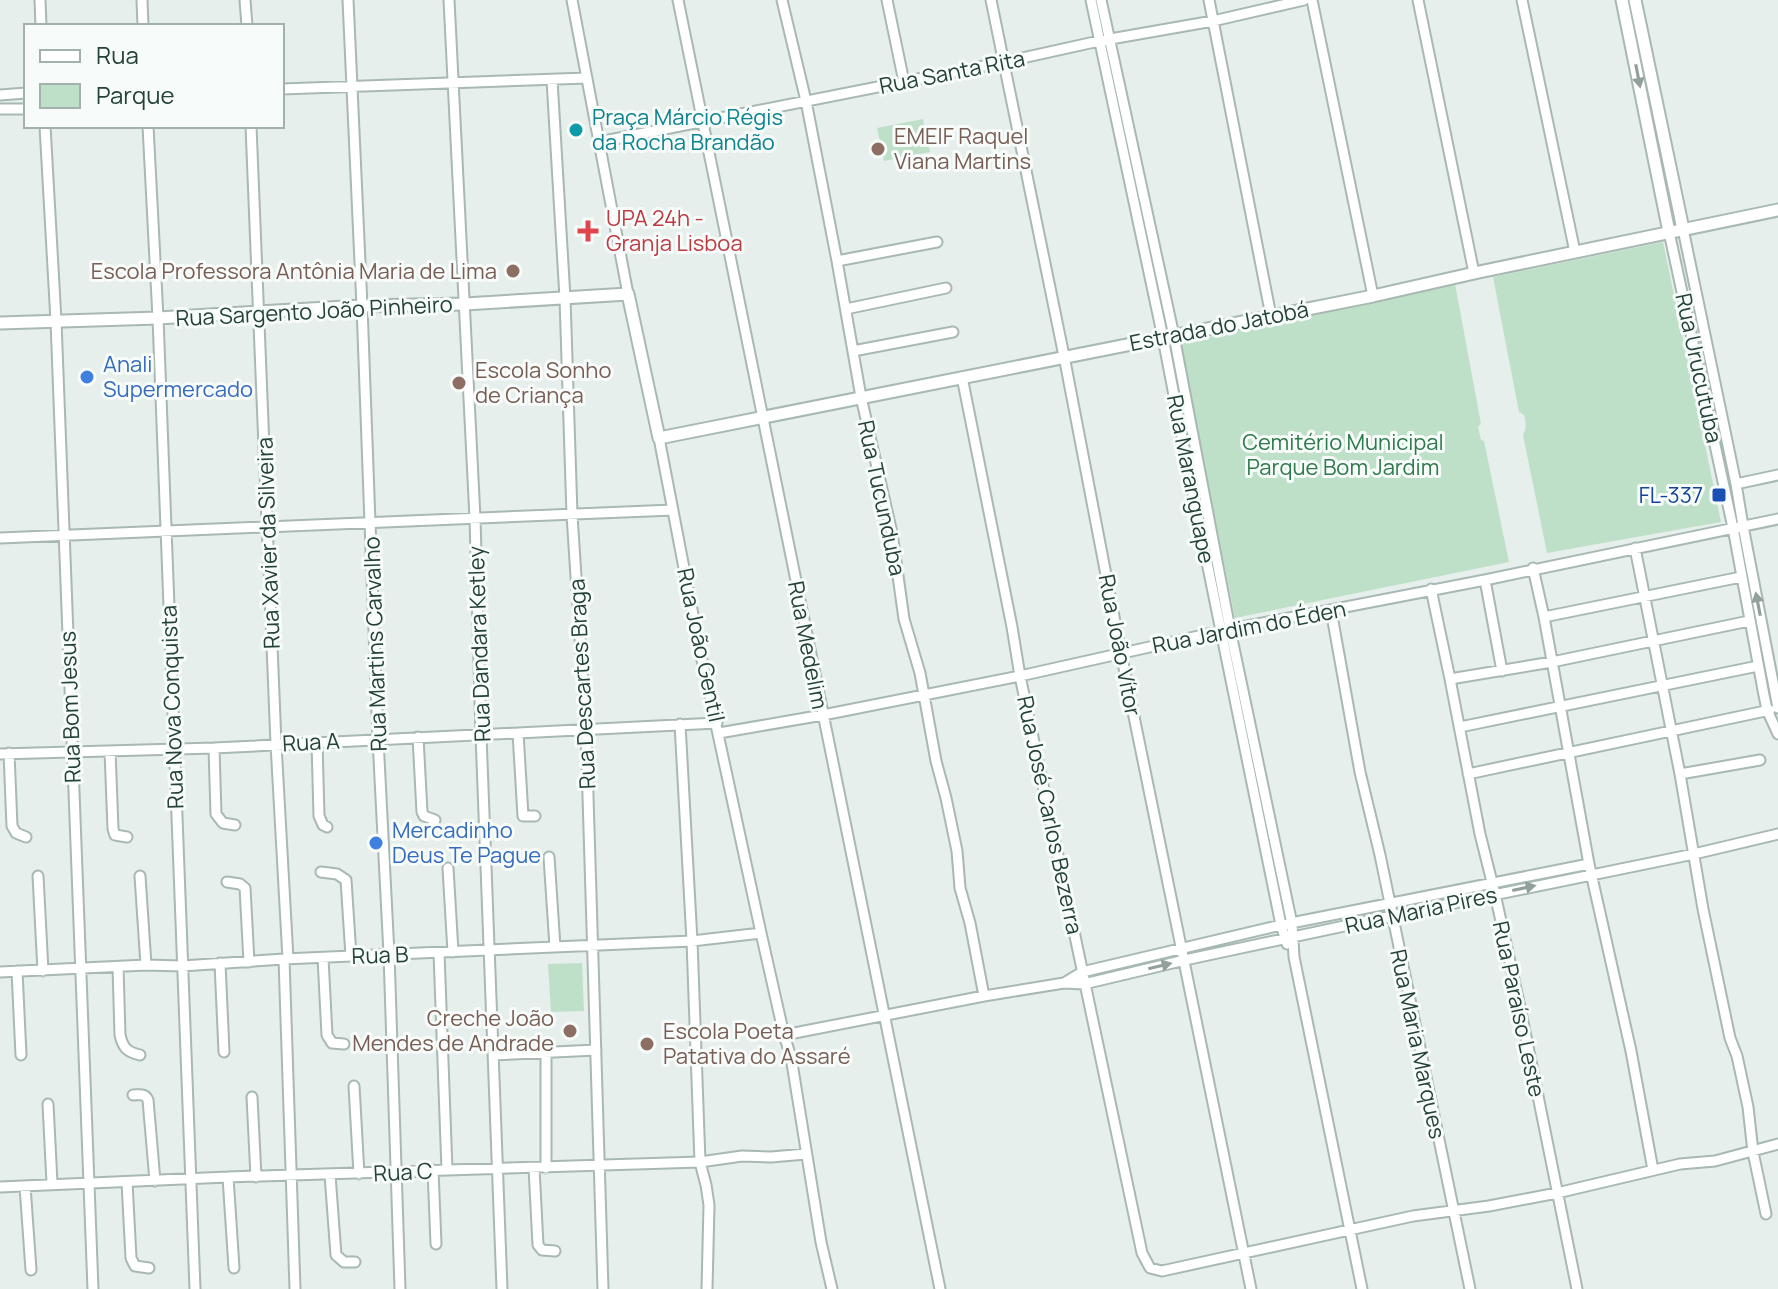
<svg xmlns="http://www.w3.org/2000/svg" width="1778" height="1289" viewBox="0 0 1778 1289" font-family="Manrope,sans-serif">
	<rect width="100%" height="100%" fill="#e6efeb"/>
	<path fill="#bfe0c8" d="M 923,119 L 930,152 L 884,161 L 877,128 Z
		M 1663,242 L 1721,522 L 1547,553 L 1523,435 C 1527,428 1526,423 1524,415 L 1519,412 L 1493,277 Z
		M 1455,284 L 1481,424 L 1478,427 L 1481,440 L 1484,441 L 1509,562 L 1235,618 L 1180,343 Z
		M 582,963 L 584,1011 L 551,1012 L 548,964 Z"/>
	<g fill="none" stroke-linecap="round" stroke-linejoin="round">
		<defs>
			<path id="minor" d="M 40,0 L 41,26
				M 142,0 L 143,26
				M 245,0 L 247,26
				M 348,0 L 362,306 L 378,739 L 389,954 L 400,1289
				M 449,0 L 475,518 L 481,735 L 502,1289
				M 572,0 L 628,294
				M 678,0 L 940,1289
				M 782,0 L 806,101 L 837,261 L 861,397 L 892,533 L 904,619 L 920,673 L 936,761 L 946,798 L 957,851 L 960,888 L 970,923 L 984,996
				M 887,0 L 904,82
				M 991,0 L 1064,356 L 1121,653 L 1251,1289
				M 1091,0 L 1163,338 L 1191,484 L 1281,925 L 1287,944
				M 1101,0 L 1174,336 L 1230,629 L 1292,924 L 1294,957 L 1362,1289
				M 1209,0 L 1271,316
				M 1312,0 L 1373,296
				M 1418,0 L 1474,273
				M 1522,0 L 1575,252
				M 552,80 L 565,298 L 572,515 L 586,730 L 603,1289
				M 282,89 L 587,78
				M 0,95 L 26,93
				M 0,109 L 26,109
				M 45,126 L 56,321 L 93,1289
				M 148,126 L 158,318 L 195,1289
				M 251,126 L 276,744 L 288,959
				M 599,142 L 1004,62 L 1099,41 L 1213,21 L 1304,0
				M 1683,229 L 1736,484 L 1743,526 L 1778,708
				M 1669,232 L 1733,528 L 1763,690 L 1767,710 L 1778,734
				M 837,261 L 937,242
				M 846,309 L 946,288
				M 853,351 L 953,332
				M 962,377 L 1012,627 L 1020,676 L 1142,1253 L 1150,1268 L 1162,1271 L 1413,1216 L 1489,1206 L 1557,1193 L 1680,1164 L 1715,1161 L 1778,1144
				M 659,438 L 699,646 L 761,933 L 784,1035 L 791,1057 L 821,1242 L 832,1289
				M 1736,484 L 1778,475
				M 0,538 L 673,510
				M 1635,548 L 1680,774 L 1703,909 L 1730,1038 L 1737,1056 L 1748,1107 L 1753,1152 L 1766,1214
				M 1533,568 L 1544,617 L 1589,864 L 1631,1051 L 1653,1170
				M 1485,580 L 1502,671
				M 1431,589 L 1450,679 L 1480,834 L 1495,894 L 1520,1007 L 1577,1289
				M 1331,610 L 1360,772 L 1380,855 L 1470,1289
				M 1544,617 L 1741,577
				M 1450,679 L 1552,662 L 1749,621
				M 680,724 L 692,941 L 700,1162 L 706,1185 L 709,1205 L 707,1289
				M 1460,727 L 1758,666
				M 518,733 L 523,816 L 535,816
				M 719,733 L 823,715 L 1020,676 L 1221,631 L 1485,580 L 1778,519
				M 418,737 L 422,812 L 424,816 L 435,820
				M 317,742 L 319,816 L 323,825 L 327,827
				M 214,748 L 216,814 L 223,823 L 235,825
				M 110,751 L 113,829 L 115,835 L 127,837
				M 9,753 L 12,826 L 16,833 L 26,837
				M 0,754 L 214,748 L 717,723
				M 1468,774 L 1770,710
				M 1680,774 L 1760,760
				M 549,857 L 555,947
				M 448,868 L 453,952
				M 321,872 L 337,874 L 346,880 L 351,956
				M 38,876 L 43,971
				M 140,876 L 146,965
				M 227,882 L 240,884 L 245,888 L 249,962
				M 439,953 L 447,1170
				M 323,958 L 327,1035 L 332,1043 L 344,1044
				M 284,959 L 295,1289
				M 220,963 L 224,1052
				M 118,967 L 120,1035 C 123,1048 127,1052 140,1055
				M 17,971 L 21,1055
				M 0,972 L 146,965 L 182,966 L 284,959 L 692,941 L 761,933
				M 1064,983 L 1082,972 L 1281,925 L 1589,864
				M 784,1035 L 984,996 L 1064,983 L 1084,984 L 1185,960 L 1391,916 L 1694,854 L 1778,834
				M 493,1055 L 596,1050
				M 354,1086 L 359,1174
				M 133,1095 C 140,1095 145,1093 148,1100 L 155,1181
				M 252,1097 L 256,1177
				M 48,1104 L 52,1183
				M 534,1168 L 538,1245 L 542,1250 L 555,1251
				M 546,1168 L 546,1052
				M 433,1170 L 436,1244
				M 330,1175 L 336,1255 L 344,1262 L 355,1262
				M 228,1177 L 234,1268
				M 127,1182 L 131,1258 L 135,1266 L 149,1268
				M 25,1186 L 31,1270
				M 0,1187 L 228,1177 L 700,1162 L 742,1156 L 771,1157 L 806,1154"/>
			<path id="tertiary" d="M 1622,0 L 1669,232
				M 1635,0 L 1683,229
				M 0,323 L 158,318 L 362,306 L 465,304 L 628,294 L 659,438 L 1373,296 L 1479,272 L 1778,210"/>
		</defs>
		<use href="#minor" stroke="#a8b8b2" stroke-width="13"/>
		<use href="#tertiary" stroke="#a8b8b2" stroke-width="15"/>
		<use href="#minor" stroke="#fff" stroke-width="9"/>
		<use href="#tertiary" stroke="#fff" stroke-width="11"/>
	</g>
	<defs><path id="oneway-solid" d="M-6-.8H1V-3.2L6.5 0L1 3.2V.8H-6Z" transform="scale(2)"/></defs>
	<g fill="#92a09c">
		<use href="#oneway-solid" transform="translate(1638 76) rotate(79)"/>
		<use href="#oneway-solid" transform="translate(1758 604) rotate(-101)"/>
		<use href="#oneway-solid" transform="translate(1524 888) rotate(-12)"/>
		<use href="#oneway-solid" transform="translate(1160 966) rotate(-13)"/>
	</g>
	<circle fill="#0f9aa8" stroke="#f7fbf9" stroke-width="3" cx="576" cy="130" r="8"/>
	<g fill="#8d6e63" stroke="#f7fbf9" stroke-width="3">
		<circle cx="878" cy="149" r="8"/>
		<circle cx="513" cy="271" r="8"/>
		<circle cx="459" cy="383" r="8"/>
		<circle cx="570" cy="1031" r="8"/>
		<circle cx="647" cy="1044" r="8"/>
	</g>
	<path fill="#e0444e" stroke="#f7fbf9" stroke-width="3" d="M584 219h8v8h8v8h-8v8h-8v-8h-8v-8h8z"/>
	<g fill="#3f7fe0" stroke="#f7fbf9" stroke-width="3">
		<circle cx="87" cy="377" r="8"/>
		<circle cx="376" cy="843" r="8"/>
	</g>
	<rect fill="#1a4fb4" stroke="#f7fbf9" stroke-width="3" x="1711" y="487" width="16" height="16" rx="4"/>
	<g text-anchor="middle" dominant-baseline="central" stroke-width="6" stroke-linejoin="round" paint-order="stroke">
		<g font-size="22" fill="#24423a" stroke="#f7fbf9">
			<text transform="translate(952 72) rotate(-11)">Rua Santa Rita</text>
			<text transform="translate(314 311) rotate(-3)">Rua Sargento João Pinheiro</text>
			<text transform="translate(1219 326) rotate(-11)">Estrada do Jatobá</text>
			<text transform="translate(1699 368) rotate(78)">Rua Urucutuba</text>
			<text transform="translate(1191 479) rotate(79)">Rua Maranguape</text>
			<text transform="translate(882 498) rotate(78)">Rua Tucunduba</text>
			<text transform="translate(268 543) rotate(-92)">Rua Xavier da Silveira</text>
			<text transform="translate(1249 627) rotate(-11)">Rua Jardim do Éden</text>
			<text transform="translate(375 644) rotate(-92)">Rua Martins Carvalho</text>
			<text transform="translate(479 644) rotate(-92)">Rua Dandara Ketley</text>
			<text transform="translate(701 645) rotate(78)">Rua João Gentil</text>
			<text transform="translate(808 645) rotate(79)">Rua Medelim</text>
			<text transform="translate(1120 645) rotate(79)">Rua João Vítor</text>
			<text transform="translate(582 684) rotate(-93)">Rua Descartes Braga</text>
			<text transform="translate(70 707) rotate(-92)">Rua Bom Jesus</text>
			<text transform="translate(172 707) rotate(-92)">Rua Nova Conquista</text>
			<text transform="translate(311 742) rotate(-3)">Rua A</text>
			<text transform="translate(1050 815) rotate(78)">Rua José Carlos Bezerra</text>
			<text transform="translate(1421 910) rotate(-12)">Rua Maria Pires</text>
			<text transform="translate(380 955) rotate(-2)">Rua B</text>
			<text transform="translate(1519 1009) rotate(78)">Rua Paraíso Leste</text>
			<text transform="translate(1418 1044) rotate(78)">Rua Maria Marques</text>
			<text transform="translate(403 1172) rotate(-3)">Rua C</text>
		</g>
		<g font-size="22" fill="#0d838f" stroke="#f7fbf9" text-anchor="start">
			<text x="592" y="117">Praça Márcio Régis<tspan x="592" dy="25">da Rocha Brandão</tspan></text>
		</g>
		<g font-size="22" fill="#785e54" stroke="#f7fbf9" text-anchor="start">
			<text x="894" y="136">EMEIF Raquel<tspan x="894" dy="25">Viana Martins</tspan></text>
			<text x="497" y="271" text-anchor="end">Escola Professora Antônia Maria de Lima</text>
			<text x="475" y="370">Escola Sonho<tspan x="475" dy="25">de Criança</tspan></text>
			<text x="554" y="1018" text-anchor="end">Creche João<tspan x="554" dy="25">Mendes de Andrade</tspan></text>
			<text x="663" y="1031">Escola Poeta<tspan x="663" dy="25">Patativa do Assaré</tspan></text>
		</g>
		<g font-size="22" fill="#be3a42" stroke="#f7fbf9" text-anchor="start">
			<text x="606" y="218">UPA 24h -<tspan x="606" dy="25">Granja Lisboa</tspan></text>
		</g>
		<g font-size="22" fill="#366cbe" stroke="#f7fbf9" text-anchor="start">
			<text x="103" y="364">Anali<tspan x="103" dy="25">Supermercado</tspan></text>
			<text x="392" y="830">Mercadinho<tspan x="392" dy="25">Deus Te Pague</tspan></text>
		</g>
		<g font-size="22" fill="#2d7a4b" stroke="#f7fbf9">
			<text x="1343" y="442">Cemitério Municipal<tspan x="1343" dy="25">Parque Bom Jardim</tspan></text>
		</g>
		<g font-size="22" fill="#164399" stroke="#f7fbf9" text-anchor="end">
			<text x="1703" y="495">FL-337</text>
		</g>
	</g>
	<rect x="24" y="24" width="260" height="104" fill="#f7fbf9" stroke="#a3b1ad" stroke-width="2"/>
	<rect x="40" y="50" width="40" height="12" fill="#ffffff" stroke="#a3b1ad" stroke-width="2"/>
	<text x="96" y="64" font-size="24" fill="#24423a">Rua</text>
	<rect x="40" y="84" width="40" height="24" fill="#bfe0c8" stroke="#a3b1ad" stroke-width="2"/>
	<text x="96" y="104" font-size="24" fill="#24423a">Parque</text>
</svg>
